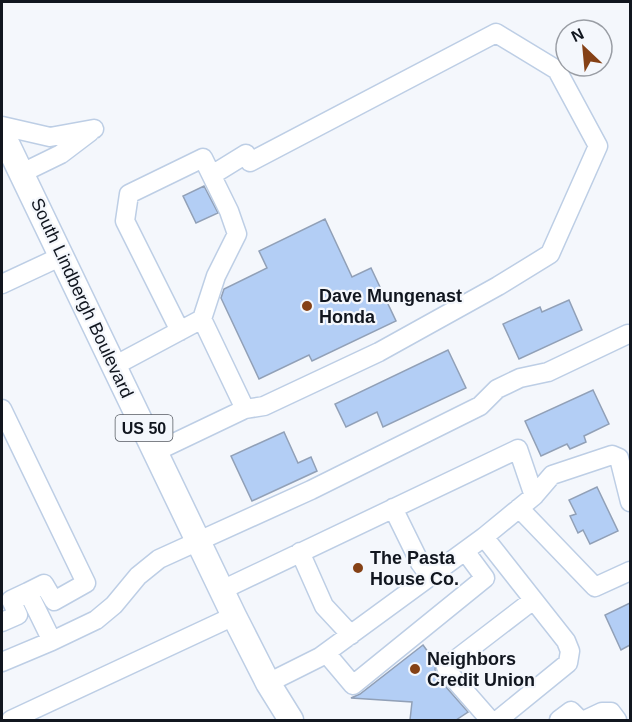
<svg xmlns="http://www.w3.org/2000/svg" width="632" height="722" viewBox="0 0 632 722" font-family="Arial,sans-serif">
	<rect width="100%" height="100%" fill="#f4f7fc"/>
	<path fill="#b3cef5" stroke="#91a0b7" stroke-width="1.5" d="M 204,186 L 218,213 L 196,223 L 183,196 Z
		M 325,219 L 352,277 L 371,268 L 396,321 L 312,361 L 309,355 L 259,379 L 221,298 L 224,289 L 267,268 L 259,251 Z
		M 569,300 L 582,330 L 519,359 L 503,324 L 540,307 L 542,312 Z
		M 448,350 L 466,388 L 383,427 L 377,412 L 346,427 L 335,404 Z
		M 593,390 L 609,424 L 584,436 L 586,442 L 570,449 L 567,444 L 541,456 L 525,421 Z
		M 284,432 L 298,463 L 311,457 L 317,471 L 252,501 L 231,456 Z
		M 597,487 L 618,531 L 590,544 L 583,530 L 578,533 L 570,516 L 576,514 L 569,500 Z
		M 630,603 L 630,645 L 621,650 L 605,615 Z
		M 423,645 L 436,663 L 435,670 L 439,679 L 468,712 L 456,720 L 410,720 L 412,702 L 351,698 L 360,694 Z"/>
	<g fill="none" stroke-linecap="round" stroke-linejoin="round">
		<defs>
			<path id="minor" d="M 2,126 L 50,137 L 94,129
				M 22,173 L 61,154 L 90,132
				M 2,284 L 62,256
				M 180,331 L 125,221 L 129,194 L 203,158 L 229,211 L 237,234 L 216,276 L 202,319
				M 114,366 L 202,319 L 245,409
				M 2,409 L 86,583 L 54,601 L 44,584 L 28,592 L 52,641
				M 155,452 L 245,409 L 264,406 L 379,352 L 498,286 L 550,254 L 598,146 L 557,70 L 496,33 L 250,162 L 246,154 L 212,175
				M 534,496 L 552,475 L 612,455 L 619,458 L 630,502
				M 393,508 L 420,563 L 430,577
				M 519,508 L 595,587 L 630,571
				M 300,552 L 324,606 L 351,635
				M 222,590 L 518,449 L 534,496 L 484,537
				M 2,622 L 18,615 L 11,600 L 28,592
				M 326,653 L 353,685 L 485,578 L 465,551
				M 2,662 L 52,641 L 96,620 L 114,605 L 138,576 L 159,559 L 311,490 L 480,406 L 497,389 L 520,378 L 548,372 L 628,334
				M 268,683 L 320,657 L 484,537 L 566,641 L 570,651 L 568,663 L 498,720
				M 11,720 L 234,616
				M 490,720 L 448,672 L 446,667 L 532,601
				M 559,720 L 571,711 L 580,720
				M 585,720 L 602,712 L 611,712 L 617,720"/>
			<path id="major" d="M 2,133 L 234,616 L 268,683 L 291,720"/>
		</defs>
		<use href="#minor" stroke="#bdcee5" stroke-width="21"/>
		<use href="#major" stroke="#bdcee5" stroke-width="27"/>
		<use href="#minor" stroke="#fff" stroke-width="18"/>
		<use href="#major" stroke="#fff" stroke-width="24"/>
	</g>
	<g fill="#854116" stroke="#f4f7fc" stroke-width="2">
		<circle cx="307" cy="306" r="6"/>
		<circle cx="358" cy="568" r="6"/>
		<circle cx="415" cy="669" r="6"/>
	</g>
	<g text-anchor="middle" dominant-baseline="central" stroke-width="4.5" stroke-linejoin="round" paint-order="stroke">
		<rect fill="#f4f7fc" stroke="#555a61" stroke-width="1.5" x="115.5" y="415" width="57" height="26" rx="4.5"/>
		<g font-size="16" font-weight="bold" fill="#11161f">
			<text x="144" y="428">US 50</text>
		</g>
		<g font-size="18" font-weight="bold" fill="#11161f" stroke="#f4f7fc" text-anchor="start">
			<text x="319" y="296">Dave Mungenast<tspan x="319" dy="21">Honda</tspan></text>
			<text x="370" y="558">The Pasta<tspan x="370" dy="21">House Co.</tspan></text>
			<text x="427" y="659">Neighbors<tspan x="427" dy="21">Credit Union</tspan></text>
		</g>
		<g font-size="18" fill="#11161f" stroke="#f4f7fc">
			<text transform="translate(82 298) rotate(65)">South Lindbergh Boulevard</text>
		</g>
	</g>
	<rect width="632" height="722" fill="none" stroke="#11161f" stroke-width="6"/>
	<g transform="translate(584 48) rotate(334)"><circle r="28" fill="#f4f7fc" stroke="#999da4" stroke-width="1.5"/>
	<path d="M0-4.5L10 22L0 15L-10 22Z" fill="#854116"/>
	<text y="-9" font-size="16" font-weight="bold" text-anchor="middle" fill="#11161f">N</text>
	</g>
</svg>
